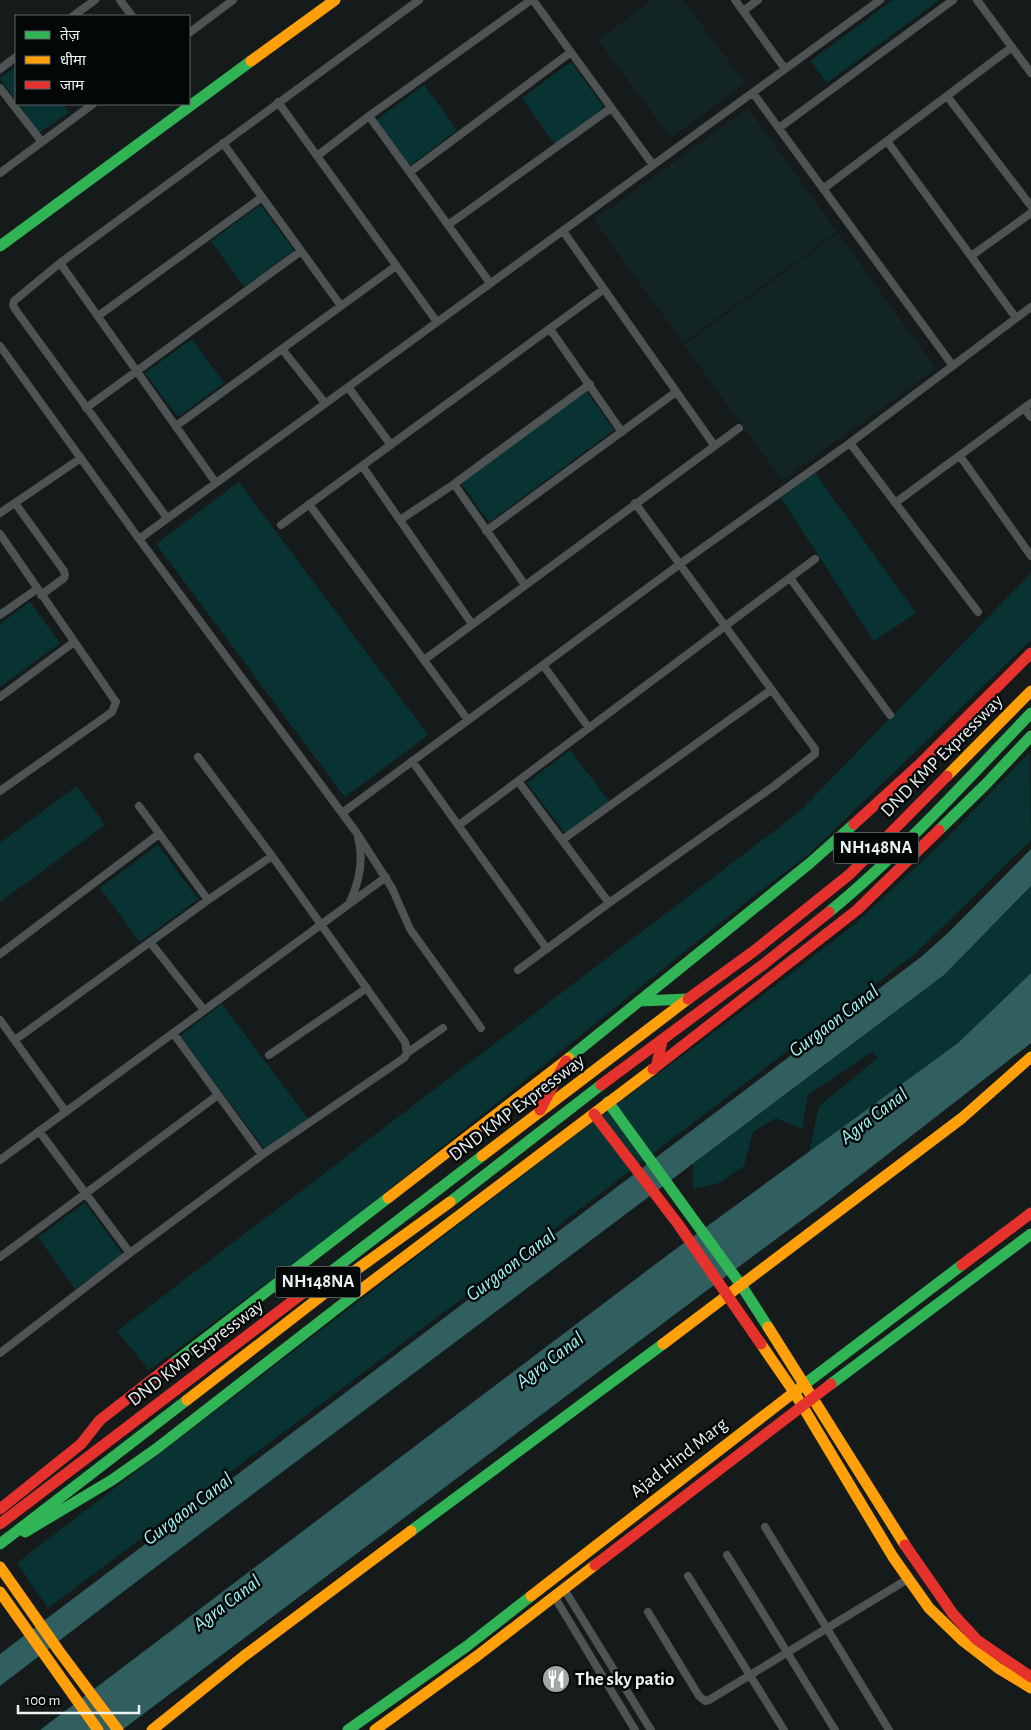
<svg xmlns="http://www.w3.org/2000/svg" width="1031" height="1730" viewBox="0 0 1031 1730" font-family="'Alegreya Sans','Noto Sans Devanagari',sans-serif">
	<rect width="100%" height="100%" fill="#151b1b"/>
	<path fill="#132424" d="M 652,0 L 683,0 L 745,83 L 671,138 L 598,40 Z
		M 748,108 L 837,232 L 683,343 L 594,220 Z
		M 838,233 L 936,369 L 782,480 L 684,345 Z"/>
	<path fill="#093333" d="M 893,0 L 939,0 L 827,83 L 810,61 Z
		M 571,62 L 604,107 L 555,144 L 522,98 Z
		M 16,67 L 16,101 L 0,78 Z
		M 424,85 L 457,130 L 408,167 L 375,121 Z
		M 19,104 L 63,104 L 69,112 L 39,133 Z
		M 260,205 L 294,250 L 244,287 L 211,241 Z
		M 192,339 L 224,383 L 178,417 L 145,373 Z
		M 586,391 L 614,430 L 489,522 L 461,483 Z
		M 815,473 L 916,613 L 874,641 L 781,498 Z
		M 239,482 L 428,735 L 345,797 L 156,544 Z
		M 1031,573 L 1031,640 L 809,854 L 755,895 L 340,1229 L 149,1370 L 117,1331 L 798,813 Z
		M 30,602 L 60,643 L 0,687 L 0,624 Z
		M 570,750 L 609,801 L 566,834 L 527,783 Z
		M 1030,752 L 1031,840 L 916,953 L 483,1283 L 48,1608 L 17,1563 L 581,1131 L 737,1015 L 854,925 L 946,839 Z
		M 77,786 L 105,825 L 0,902 L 0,843 Z
		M 158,845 L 198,899 L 140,942 L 100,888 Z
		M 1031,886 L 1031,973 L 958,1043 L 809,1152 L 819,1106 L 878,1058 L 872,1052 L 808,1095 L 802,1129 L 776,1118 L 753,1132 L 744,1166 L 719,1183 L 693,1189 L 693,1164 L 944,975 Z
		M 222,1004 L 309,1120 L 267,1152 L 180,1036 Z
		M 85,1203 L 123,1255 L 75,1289 L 38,1237 Z"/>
	<path fill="#315f5f" d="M 1031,849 L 1031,886 L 944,975 L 136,1582 L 0,1686 L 0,1654 L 921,957 L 949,932 Z
		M 1031,973 L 1031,1043 L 825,1203 L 710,1288 L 122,1730 L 40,1730 L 669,1254 L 958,1043 Z"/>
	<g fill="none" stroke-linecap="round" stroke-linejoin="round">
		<path stroke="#4e5353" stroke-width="8" d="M 120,0 L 132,16
			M 533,0 L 653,165
			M 735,0 L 785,69
			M 977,0 L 1031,73
			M 743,11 L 758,0
			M 73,16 L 95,0
			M 189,33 L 233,0
			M 0,69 L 16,57
			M 0,88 L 42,142
			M 753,93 L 953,366
			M 947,96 L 1031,206
			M 278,102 L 437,322
			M 369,116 L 490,283
			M 779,128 L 953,0
			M 887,141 L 1016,318
			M 223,143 L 341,306
			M 317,156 L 369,116 L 531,0
			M 410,172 L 571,52
			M 0,173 L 93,104
			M 823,189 L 1012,47
			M 448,225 L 611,108
			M 563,231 L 714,445
			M 971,256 L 1031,213
			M 60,263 L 216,483
			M 98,316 L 262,197
			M 550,329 L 622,432
			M 0,346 L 139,539 L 356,832 L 392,888 L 410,929 L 481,1028
			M 282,349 L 325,403
			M 348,387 L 391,445
			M 86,408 L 301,251
			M 1024,408 L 1031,417
			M 176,426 L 396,266
			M 850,443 L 978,612
			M 960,456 L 1031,556
			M 363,467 L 472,624
			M 454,484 L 525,585
			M 15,503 L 64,571 L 65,575 L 64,578 L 41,595
			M 895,503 L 1031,403
			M 309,504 L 468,720
			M 0,513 L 81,458
			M 167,518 L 15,309 L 13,305 L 14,301 L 60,263 L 419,0
			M 400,520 L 454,484 L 590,384
			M 281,525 L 604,289
			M 486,531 L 676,392
			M 0,534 L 116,702 L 112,712 L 0,791
			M 139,539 L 880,0
			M 790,578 L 890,715
			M 0,615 L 37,589
			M 424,660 L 739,428
			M 543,665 L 589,728
			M 0,697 L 74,642
			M 412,761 L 547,949
			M 518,781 L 609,903
			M 139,806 L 208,900
			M 342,813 L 680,564 L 850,443 L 1031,307
			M 459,825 L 815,559
			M 562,840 L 771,690
			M 350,902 C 359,882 364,859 358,838
			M 150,942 L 204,1010
			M 0,954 L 159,834
			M 518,970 L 609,903 L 774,786 L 815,754 L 815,749 L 635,503
			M 0,1020 L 66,1112
			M 173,1033 L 262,1155
			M 15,1040 L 208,900 L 272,856
			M 407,1053 L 443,1028
			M 269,1055 L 367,988
			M 39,1131 L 130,1253
			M 0,1160 L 386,877
			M 0,1257 L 218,1095
			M 0,1353 L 130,1253 L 262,1155 L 404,1058 L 407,1053 L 405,1042 L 272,856 L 198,757
			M 765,1527 L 889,1730
			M 727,1555 L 835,1730
			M 688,1576 L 784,1730
			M 564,1589 L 651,1730
			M 554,1596 L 635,1730
			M 648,1612 L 699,1696 L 705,1701 L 709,1700 L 908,1579"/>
		<path stroke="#30b455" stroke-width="11" d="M 0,246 L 251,61
			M 939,830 L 986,784 L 1031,736
			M 829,912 C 902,852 966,781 1031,713
			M 639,1001 L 688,999
			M 569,1058 L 810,863 L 854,824
			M 608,1102 L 741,1285 L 768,1327
			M 450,1202 L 601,1085
			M 311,1287 L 482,1156
			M 172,1364 L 388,1198
			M 831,1384 L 1031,1234
			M 797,1390 L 962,1265
			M 411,1531 L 663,1344
			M 25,1532 L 112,1480 L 156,1449 L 358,1292
			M 0,1544 L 187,1400
			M 348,1730 L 467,1646 L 531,1596"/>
		<path stroke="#ff9f0a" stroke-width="11" d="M 251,61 L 335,0
			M 947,776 L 1031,691
			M 482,1156 L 688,999
			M 388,1198 L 569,1058
			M 358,1292 L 653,1069
			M 768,1327 L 905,1545
			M 663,1344 L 962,1118 L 1031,1057
			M 761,1344 L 794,1392 L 893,1557 L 929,1608 L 963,1641 L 998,1668 L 1031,1688
			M 187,1400 L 338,1283 L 450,1202
			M 0,1567 L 59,1651 L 118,1730
			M 0,1592 L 98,1730
			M 531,1596 L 797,1390
			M 152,1730 L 244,1656 L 411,1531
			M 375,1730 L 477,1656 L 595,1565"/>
		<path stroke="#e5322d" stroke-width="11" d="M 854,824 L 921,763 L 1031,653
			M 688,999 L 754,951 L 850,874 L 947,776
			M 657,1064 L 662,1041
			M 653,1069 L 857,910 L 939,830
			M 601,1085 L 764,964 L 829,912
			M 540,1110 L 566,1061
			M 594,1114 L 678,1224 L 761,1344
			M 962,1265 L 1031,1213
			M 0,1509 L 81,1444 L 100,1420 L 172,1364
			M 0,1524 L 311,1287
			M 905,1545 L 953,1614 L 977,1640 L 1031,1677
			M 595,1565 L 831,1384"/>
	</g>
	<defs>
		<symbol id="restaurant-disc" viewBox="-11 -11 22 22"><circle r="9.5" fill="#a0a7a7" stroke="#040707"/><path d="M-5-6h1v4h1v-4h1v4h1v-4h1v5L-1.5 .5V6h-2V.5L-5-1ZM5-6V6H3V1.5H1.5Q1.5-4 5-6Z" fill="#fff"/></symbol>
	</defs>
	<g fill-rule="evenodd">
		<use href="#restaurant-disc" x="540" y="1663" width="32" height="32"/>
	</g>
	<g text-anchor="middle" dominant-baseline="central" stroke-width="5" stroke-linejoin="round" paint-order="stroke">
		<g fill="#040707" stroke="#a6acac" stroke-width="1">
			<rect x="833.5" y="832.5" width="85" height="31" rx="4"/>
			<rect x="275.5" y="1266.5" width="85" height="31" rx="4"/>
		</g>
		<g font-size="18" font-weight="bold" fill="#ebf2f2">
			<text x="876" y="848">NH148NA</text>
			<text x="318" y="1282">NH148NA</text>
		</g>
		<g font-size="19" fill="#ebf2f2" stroke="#040707">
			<text transform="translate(942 756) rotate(-45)">DND KMP Expressway</text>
			<text transform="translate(517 1108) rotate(-37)">DND KMP Expressway</text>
			<text transform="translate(196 1353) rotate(-37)">DND KMP Expressway</text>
			<text transform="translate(679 1458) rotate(-38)">Ajad Hind Marg</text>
		</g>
		<g font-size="19" font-weight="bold" fill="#ebf2f2" stroke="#040707" text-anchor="start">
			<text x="575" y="1679">The sky patio</text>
		</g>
		<g font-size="20" font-style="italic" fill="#9ef6f6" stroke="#040707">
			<text transform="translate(834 1021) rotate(-37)">Gurgaon Canal</text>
			<text transform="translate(874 1116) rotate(-37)">Agra Canal</text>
			<text transform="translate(511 1265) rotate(-37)">Gurgaon Canal</text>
			<text transform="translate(550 1360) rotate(-37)">Agra Canal</text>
			<text transform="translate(188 1509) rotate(-37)">Gurgaon Canal</text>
			<text transform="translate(227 1603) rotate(-37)">Agra Canal</text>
		</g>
	</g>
	<rect x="15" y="15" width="175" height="90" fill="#040707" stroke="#606565"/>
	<rect x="25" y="31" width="25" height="8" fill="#30b455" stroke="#606565"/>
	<text x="60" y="40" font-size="15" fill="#ebf2f2">तेज़</text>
	<rect x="25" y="56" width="25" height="8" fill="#ff9f0a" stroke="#606565"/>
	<text x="60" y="65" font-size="15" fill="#ebf2f2">धीमा</text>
	<rect x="25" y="81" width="25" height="8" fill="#e5322d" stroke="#606565"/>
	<text x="60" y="90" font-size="15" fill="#ebf2f2">जाम</text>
	<path d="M18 1705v8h121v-8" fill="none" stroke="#ebf2f2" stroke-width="2.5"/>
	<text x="25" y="1705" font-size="15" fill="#ebf2f2" stroke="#040707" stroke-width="4" paint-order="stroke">100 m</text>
</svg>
